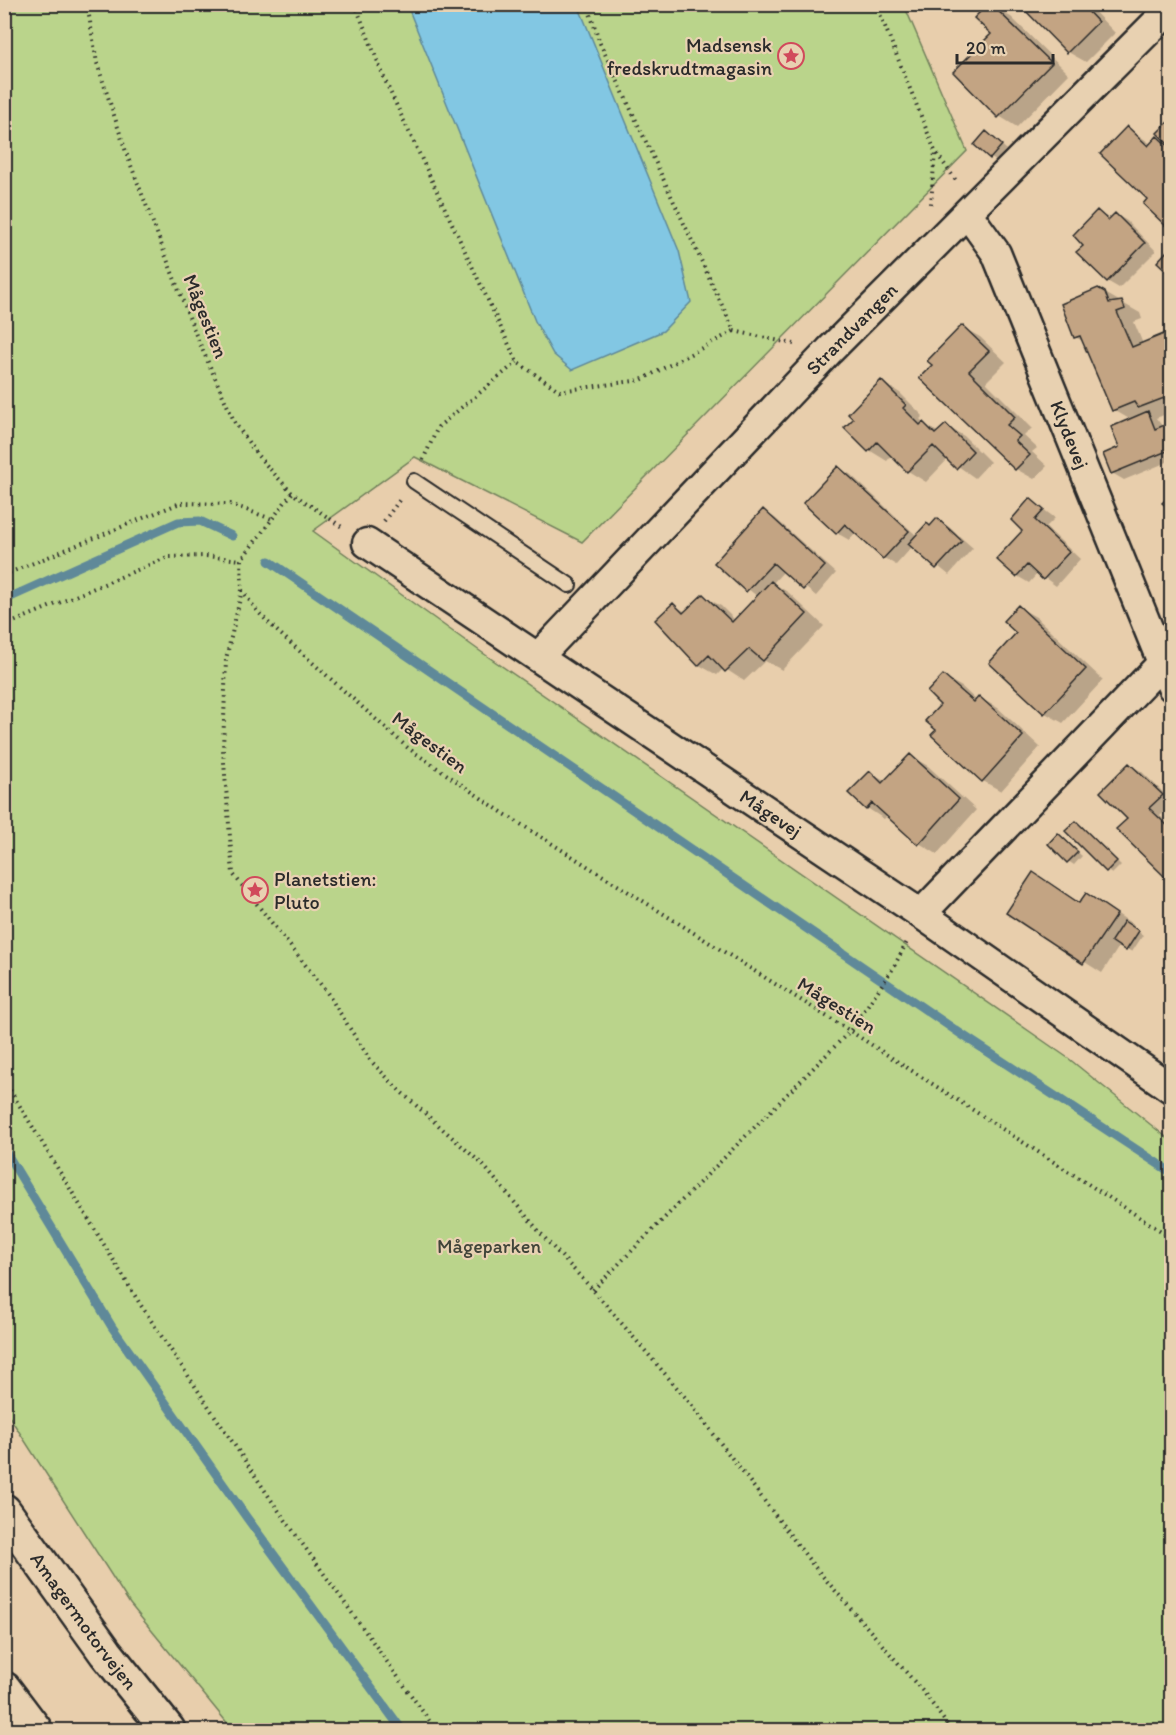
<svg xmlns="http://www.w3.org/2000/svg" width="1176" height="1735" viewBox="0 0 1176 1735" font-family="Itim,sans-serif">
	<rect width="100%" height="100%" fill="#e8ceac"/>
	<filter id="ink" filterUnits="userSpaceOnUse"><feTurbulence type="fractalNoise" baseFrequency=".0167" numOctaves="2"/><feDisplacementMap in="SourceGraphic" scale="12" xChannelSelector="R" yChannelSelector="G"/><feConvolveMatrix kernelMatrix="1 2 1 2 8 2 1 2 1" color-interpolation-filters="sRGB"/></filter>
	<g filter="url(#ink)">
		<path fill="#bad48b" stroke="#72805b" stroke-width="1.5" d="M 5,5 L 904,5 L 967,151 L 582,542 L 415,457 L 313,531 L 477,649 L 1068,1058 L 1171,1141 L 1171,1730 L 233,1730 L 130,1604 L 5,1410 Z"/>
		<path fill="#82c7e3" stroke="#5f8999" stroke-width="1.5" d="M 407,5 L 578,5 L 679,251 L 691,302 L 663,331 L 572,370 L 553,354 L 535,321 Z"/>
		<path fill="#0003" d="M 1021,4 L 1087,4 L 1115,33 L 1086,62 L 1068,52 Z
			M 993,7 L 1011,17 L 1069,74 L 1017,127 L 999,116 L 993,34 L 988,11 Z
			M 1172,126 L 1172,229 L 1145,204 L 1149,199 L 1127,127 L 1151,144 L 1157,138 L 1169,145 Z
			M 991,136 L 1006,149 L 996,161 L 991,158 Z
			M 1098,212 L 1110,219 L 1115,214 L 1127,221 L 1156,251 L 1119,288 L 1107,281 L 1085,246 Z
			M 1098,289 L 1140,313 L 1142,319 L 1134,322 L 1143,344 L 1172,331 L 1172,412 L 1156,418 L 1163,427 L 1172,424 L 1172,460 L 1124,480 L 1112,473 L 1131,420 L 1114,410 L 1085,342 L 1075,337 Z
			M 962,327 L 980,337 L 1006,362 L 986,382 L 1032,428 L 1024,436 L 1037,448 L 1032,452 L 1047,466 L 1034,479 L 1016,469 L 934,365 Z
			M 882,382 L 900,393 L 923,416 L 920,419 L 926,425 L 939,433 L 946,426 L 964,436 L 990,462 L 975,478 L 948,459 L 926,482 L 908,471 L 892,455 L 887,461 L 869,450 L 855,419 Z
			M 838,468 L 850,474 L 917,536 L 938,520 L 949,527 L 973,548 L 949,575 L 913,546 L 896,565 L 884,558 L 856,532 L 849,540 L 837,533 L 805,503 Z
			M 1031,500 L 1055,518 L 1046,527 L 1080,559 L 1056,586 L 1038,573 L 1029,583 L 1017,576 Z
			M 763,511 L 775,518 L 836,573 L 816,596 L 784,571 L 773,583 L 789,593 L 824,626 L 782,670 L 765,661 L 744,681 L 724,668 L 717,675 L 699,665 L 673,605 L 686,612 L 703,596 L 721,606 L 736,621 L 758,597 L 716,563 Z
			M 1018,607 L 1036,617 L 1103,680 L 1063,723 L 1045,713 Z
			M 944,677 L 962,687 L 977,701 L 980,698 L 998,708 L 1040,747 L 1001,791 L 983,781 L 934,735 L 938,730 L 943,705 Z
			M 910,756 L 928,766 L 976,810 L 937,854 L 919,843 L 888,815 L 884,819 L 867,808 L 870,773 L 886,782 Z
			M 1129,765 L 1141,771 L 1172,801 L 1172,805 L 1160,816 L 1172,827 L 1172,879 L 1167,876 L 1129,819 Z
			M 1076,822 L 1121,865 L 1112,874 L 1107,871 Z
			M 1058,835 L 1082,856 L 1074,865 L 1068,861 Z
			M 1051,885 L 1080,904 L 1104,905 L 1134,925 L 1132,928 L 1143,935 L 1132,952 L 1120,945 L 1102,973 L 1008,913 Z"/>
		<g fill="none" stroke-linecap="round" stroke-linejoin="round">
			<path stroke="#5f8999" stroke-width="9" d="M 269,561 L 961,1034 L 1172,1173
				M 4,600 L 178,522 L 200,521 L 232,536
				M 4,1149 L 112,1327 L 247,1518 L 402,1730"/>
		</g>
		<path fill="#c3a483" stroke="#2b2b2b" stroke-width="1.5" d="M 1019,4 L 1081,4 L 1098,22 L 1067,53 Z
			M 992,5 L 1052,63 L 998,118 L 953,72 L 991,34 L 974,18 L 985,7 L 987,10 Z
			M 1168,122 L 1172,125 L 1172,148 L 1157,133 Z
			M 1127,126 L 1148,146 L 1157,136 L 1172,150 L 1171,231 L 1143,204 L 1147,199 L 1100,154 Z
			M 986,131 L 1002,145 L 990,159 L 974,145 Z
			M 1097,210 L 1108,220 L 1115,213 L 1145,243 L 1107,282 L 1076,252 L 1083,246 L 1073,235 Z
			M 1167,251 L 1172,256 L 1170,274 L 1157,262 Z
			M 1098,288 L 1105,292 L 1109,303 L 1122,301 L 1125,309 L 1117,312 L 1132,347 L 1166,333 L 1172,328 L 1172,395 L 1138,408 L 1134,402 L 1112,411 L 1080,336 L 1074,338 L 1061,304 Z
			M 962,325 L 989,351 L 969,371 L 1015,417 L 1007,425 L 1020,436 L 1015,441 L 1030,455 L 1015,470 L 919,378 L 932,365 L 927,361 Z
			M 881,380 L 906,405 L 903,408 L 920,425 L 923,422 L 935,434 L 946,424 L 973,451 L 956,469 L 933,446 L 907,472 L 877,442 L 868,452 L 844,428 L 853,419 L 848,414 Z
			M 1148,411 L 1155,429 L 1172,422 L 1172,449 L 1111,474 L 1103,454 L 1119,447 L 1111,427 Z
			M 838,466 L 909,531 L 883,559 L 845,524 L 836,534 L 803,503 Z
			M 1172,494 L 1172,511 L 1162,503 Z
			M 1030,498 L 1044,510 L 1035,520 L 1069,552 L 1043,580 L 1027,565 L 1016,577 L 996,559 L 1022,531 L 1011,520 Z
			M 763,509 L 825,566 L 803,590 L 773,563 L 746,592 L 714,563 Z
			M 937,518 L 962,541 L 936,569 L 908,544 L 927,523 L 930,526 Z
			M 771,581 L 807,614 L 763,661 L 749,649 L 725,672 L 709,655 L 698,666 L 655,620 L 673,603 L 683,613 L 703,594 L 732,622 Z
			M 1018,605 L 1086,669 L 1044,714 L 989,663 L 1016,633 L 1003,621 Z
			M 943,675 L 974,702 L 979,696 L 1023,736 L 982,782 L 931,735 L 936,730 L 925,721 L 940,705 L 927,692 Z
			M 910,754 L 959,799 L 918,845 L 872,803 L 866,810 L 848,793 L 870,771 L 882,783 Z
			M 1129,763 L 1163,795 L 1149,808 L 1172,830 L 1172,872 L 1166,878 L 1116,829 L 1127,819 L 1100,792 Z
			M 1076,821 L 1117,861 L 1106,872 L 1065,831 Z
			M 1058,833 L 1078,852 L 1067,863 L 1048,844 Z
			M 1033,872 L 1079,903 L 1086,893 L 1117,914 L 1083,964 L 1006,913 Z
			M 1124,921 L 1139,931 L 1126,951 L 1111,941 Z"/>
		<g fill="none" stroke-linecap="round" stroke-linejoin="round">
			<defs>
				<path id="service" d="M 414,481 L 569,585"/>
				<g id="minor">
					<path id="s1" d="M 968,214 L 996,253 L 1172,687"/>
					<path id="s2" d="M 367,543 L 921,914 L 1172,1089"/>
					<path id="s3" d="M 538,657 L 829,351 L 1172,7"/>
					<path d="M 921,914 L 1172,653"/>
				</g>
				<g id="motorway">
					<path id="s4" d="M 4,1511 L 106,1653 L 168,1730"/>
					<path d="M 4,1689 L 35,1730"/>
				</g>
			</defs>
			<use href="#service" stroke="#2b2b2b" stroke-width="18"/>
			<use href="#minor" stroke="#2b2b2b" stroke-width="33"/>
			<use href="#motorway" stroke="#2b2b2b" stroke-width="38"/>
			<path stroke="#2b2b2b" stroke-width="4" stroke-dasharray="1.5 4.5" stroke-linecap="butt" d="M 87,4 L 97,63 L 127,155 L 196,335 L 235,423 L 258,456 L 292,493 L 342,527
				M 355,4 L 387,85 L 517,362 L 560,391 L 641,380 L 734,331 L 600,43 L 587,4
				M 876,4 L 935,151 L 957,182
				M 931,204 L 935,151
				M 734,331 L 794,344
				M 423,460 L 438,427 L 517,362
				M 292,493 L 241,560 L 242,590 L 257,611 L 276,630 L 408,748 L 503,813 L 850,1031 L 1172,1238
				M 384,521 L 401,498
				M 4,575 L 180,503 L 230,504 L 272,519
				M 242,590 L 226,659 L 223,750 L 233,874 L 326,991 L 370,1060 L 400,1091 L 483,1165 L 549,1243 L 593,1290 L 690,1403 L 813,1565 L 925,1694 L 951,1730
				M 4,626 L 168,557 L 206,556 L 241,560
				M 4,1080 L 140,1304 L 276,1507 L 436,1730
				M 593,1290 L 850,1031 L 892,970 L 907,942"/>
			<use href="#service" stroke="#e8d1b1" stroke-width="14"/>
			<use href="#minor" stroke="#e8d1b1" stroke-width="28"/>
			<use href="#motorway" stroke="#e8d1b1" stroke-width="33"/>
		</g>
	</g>
	<defs>
		<symbol id="sight-ring" viewBox="-11 -11 22 22"><circle r="9.5" fill="#e8d1b1" stroke="#d1495b" stroke-width="1.5"/><path d="M0-6L1.8-2.2L6-1.7L2.9 1.2L3.7 5.4L0 3.3L-3.7 5.4L-2.9 1.2L-6-1.7L-1.8-2.2Z" fill="#d1495b"/></symbol>
	</defs>
	<g fill-rule="evenodd">
		<use href="#sight-ring" x="776" y="41" width="30" height="30"/>
		<use href="#sight-ring" x="240" y="875" width="30" height="30"/>
	</g>
	<g text-anchor="middle" dominant-baseline="central" stroke-width="4.5" stroke-linejoin="round" paint-order="stroke">
		<g font-size="20" fill="#2b2b2b" stroke="#e8d1b1" text-anchor="end">
			<text x="772" y="45">Madsensk<tspan x="772" dy="23">fredskrudtmagasin</tspan></text>
			<text x="274" y="879" text-anchor="start">Planetstien:<tspan x="274" dy="23">Pluto</tspan></text>
		</g>
		<g font-size="20" fill="#2b2b2b" stroke="#e8d1b1">
			<text transform="translate(206 316) rotate(68)">Mågestien</text>
			<text stroke="none"><textPath href="#s3" startOffset="454">Strandvangen</textPath></text>
			<text stroke="none"><textPath href="#s1" startOffset="244">Klydevej</textPath></text>
			<text transform="translate(430 742) rotate(37)">Mågestien</text>
			<text stroke="none"><textPath href="#s2" startOffset="486">Mågevej</textPath></text>
			<text transform="translate(837 1005) rotate(32)">Mågestien</text>
			<text stroke="none"><textPath href="#s4" startOffset="136">Amagermotorvejen</textPath></text>
		</g>
		<g font-size="20" fill="#404439" stroke="#e8d1b1">
			<text x="489" y="1246">Mågeparken</text>
		</g>
	</g>
	<rect width="1176" height="1735" fill="none" stroke="#e8d1b1" stroke-width="24"/>
	<rect x="12" y="12" width="1152" height="1711" fill="none" stroke="#2b2b2b" stroke-width="2" filter="url(#ink)"/>
	<path d="M957 54v9h96v-9" fill="none" stroke="#2b2b2b" stroke-width="3"/>
	<text x="966" y="54" font-size="18" fill="#2b2b2b" stroke="#e8d1b1" stroke-width="4.5" paint-order="stroke">20 m</text>
</svg>
